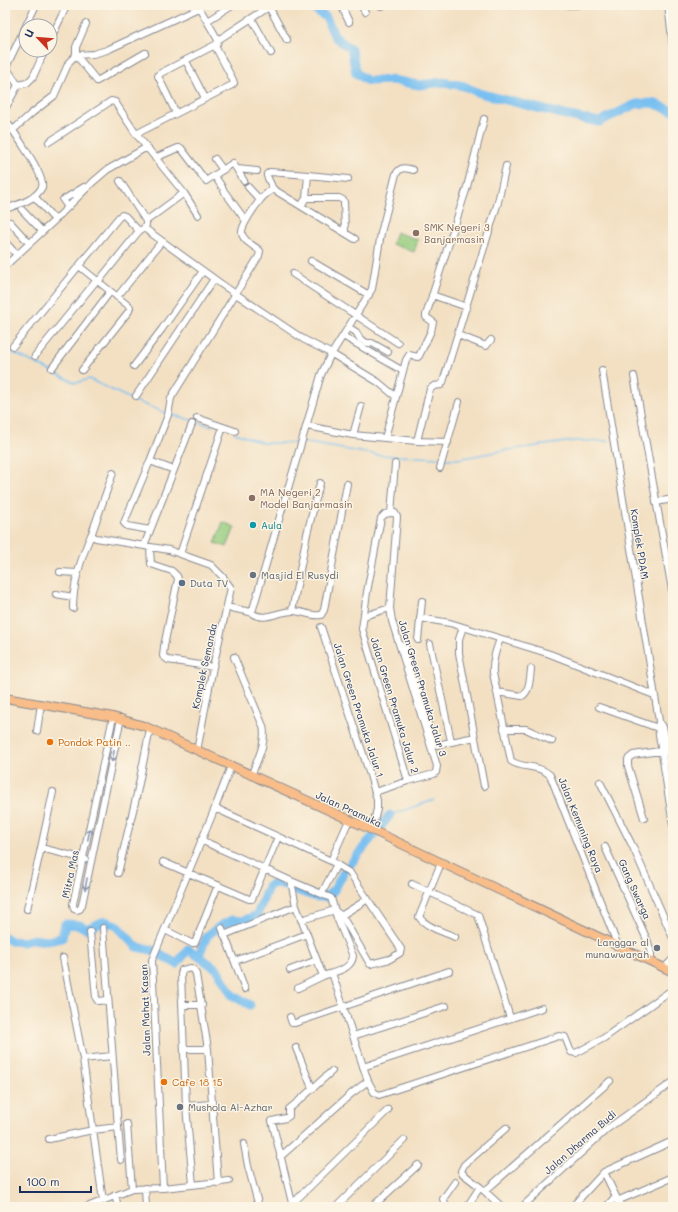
<svg xmlns="http://www.w3.org/2000/svg" width="678" height="1212" viewBox="0 0 678 1212" font-family="Mali,sans-serif">
	<rect width="100%" height="100%" fill="#fcf5e5"/>
	<filter id="ink" filterUnits="userSpaceOnUse"><feTurbulence type="fractalNoise" baseFrequency=".025" numOctaves="2"/><feDisplacementMap in="SourceGraphic" scale="8" xChannelSelector="R" yChannelSelector="G"/><feConvolveMatrix kernelMatrix="1 2 1 2 8 2 1 2 1" color-interpolation-filters="sRGB"/></filter>
	<filter id="wash" filterUnits="userSpaceOnUse"><feTurbulence type="fractalNoise" baseFrequency=".012" numOctaves="4" result="noise"/><feDisplacementMap in="SourceGraphic" scale="16" xChannelSelector="R" yChannelSelector="G"/><feGaussianBlur stdDeviation="0.9" result="paint"/><feColorMatrix in="noise" values="0 0 0 0 0 0 0 0 0 0 0 0 0 0 0 0 0 1.4 0 .05"/><feComposite in="paint" operator="in"/></filter>
	<g filter="url(#wash)">
		<rect width="100%" height="100%" fill="#f3e0c3"/>
		<path fill="#96cd7f" stroke="#587e6e" d="M 396,232 L 418,240 L 414,252 L 392,244 Z
			M 223,522 L 235,527 L 227,547 L 215,543 Z"/>
		<g fill="none" stroke-linecap="round" stroke-linejoin="round">
			<path stroke="#79c0f1" stroke-width="1.5" d="M 5,349 L 76,383 L 89,379 L 135,401 L 166,413
				M 170,414 L 212,426
				M 235,433 L 263,443 L 300,443
				M 303,443 L 308,443 L 378,455 L 440,458
				M 444,459 L 458,459 L 501,451 L 573,441 L 609,441
				M 390,815 L 434,800"/>
			<path stroke="#79c0f1" stroke-width="9" d="M 308,5 L 326,17 L 335,37 L 351,49 L 356,73 L 368,81 L 392,80 L 419,85 L 443,82 L 464,86 L 479,93 L 569,116 L 599,122 L 636,104 L 653,103 L 673,111
				M 5,937 L 11,941 L 23,942 L 33,939 L 47,941 L 62,938 L 65,924 L 80,925 L 86,929 L 105,921 L 116,925 L 137,947 L 152,950 L 177,964 L 188,949 L 217,969 L 232,995 L 250,1005
				M 199,955 L 207,936 L 220,926 L 232,920 L 243,921 L 257,915 L 268,887 L 272,884 L 277,883 L 316,897 L 326,897 L 334,890 L 344,872 L 390,815"/>
		</g>
	</g>
	<g filter="url(#ink)">
		<g fill="none" stroke-linecap="round" stroke-linejoin="round">
			<defs>
				<path id="minor" d="M 341,5 L 349,22
					M 361,5 L 365,12
					M 381,5 L 381,6
					M 568,5 L 577,5
					M 668,5 L 673,46
					M 269,7 L 287,40
					M 252,19 L 271,53
					M 207,21 L 232,5
					M 50,40 L 67,5
					M 218,40 L 272,5
					M 76,55 L 93,54 L 107,50 L 196,9 L 200,9 L 218,40 L 217,44 L 159,74 L 158,76 L 176,113
					M 76,55 L 97,81 L 145,53
					M 186,61 L 205,98
					M 5,66 L 18,85 L 5,109
					M 6,67 L 36,5
					M 18,85 L 27,83 L 33,77 L 45,50
					M 5,120 C 13,130 46,177 42,187 C 36,200 17,205 5,209
					M 13,130 L 32,113 L 54,96 L 69,62 L 76,55 L 76,47 L 86,24
					M 136,134 L 232,85 L 234,83 L 233,80 L 215,46
					M 49,142 L 111,101 L 115,102 L 136,134 L 184,193 L 198,215
					M 155,158 L 178,148 L 181,148 L 206,181 L 233,163 L 244,181
					M 215,159 L 223,170
					M 237,169 L 257,171
					M 214,175 L 222,187
					M 120,181 L 146,221 L 146,225 L 144,228 L 224,286 L 303,339 L 332,354 L 378,382 L 395,396
					M 248,187 L 260,200
					M 273,189 L 267,176 L 267,174 L 270,172 L 308,175
					M 224,191 L 246,221
					M 34,196 L 55,220
					M 306,198 L 308,175 L 348,179
					M 301,206 L 306,198 L 339,198 L 343,200 L 344,202 L 345,232
					M 68,207 L 63,200 L 84,187
					M 22,210 L 42,231
					M 146,221 L 184,193
					M 10,222 L 29,243
					M 5,242 L 17,255
					M 311,261 L 369,295
					M 5,266 L 55,220 L 93,182 L 107,170 L 147,147
					M 79,266 L 130,307 L 129,311 L 82,370
					M 293,274 L 398,343
					M 98,282 L 139,231 L 143,229
					M 432,295 L 467,307
					M 117,297 L 162,241
					M 348,327 L 356,332 L 360,339 L 367,343 L 372,343 L 388,352
					M 458,335 L 486,346 L 491,340
					M 343,336 L 403,371
					M 13,346 L 119,217 L 122,215 L 125,216 L 139,231
					M 35,356 L 96,281
					M 134,366 L 162,329 L 203,271
					M 52,368 L 110,292
					M 602,370 L 659,721 L 658,728 L 673,825
					M 634,376 L 672,590
					M 136,396 L 214,279
					M 197,418 L 235,431
					M 307,426 L 353,435 L 417,441 L 448,442
					M 353,435 L 361,406
					M 385,438 L 406,360 L 409,355 L 418,357 L 419,356 L 431,331 L 433,322 L 426,317 L 426,315 L 467,187 L 484,119
					M 417,441 L 430,389 L 434,386 L 441,385 L 443,382 L 498,202 L 506,166
					M 150,461 L 174,470
					M 440,468 L 459,402
					M 113,473 L 92,533 L 91,535 L 96,538 L 169,550 L 211,565 L 222,576 L 231,588 L 213,667 L 197,751
					M 656,502 L 673,499
					M 391,513 L 395,513 L 397,517 L 390,608 L 392,621 L 437,766 L 436,772 L 434,774 L 408,781
					M 150,530 L 127,526 L 124,523 L 150,461 L 168,415 L 171,398 L 259,256 L 260,251 C 255,246 244,242 242,234 C 240,227 256,205 261,199 C 264,195 269,192 273,189 L 355,239
					M 144,546 L 192,424
					M 150,548 L 151,564 L 172,571 L 177,576 L 178,579 L 164,646 L 163,656 L 168,660 L 213,667
					M 180,554 L 223,427
					M 60,572 L 77,573
					M 56,594 L 73,597
					M 227,607 L 250,612 L 253,609 L 321,375 L 329,358 L 372,289 L 381,233 L 396,174 C 401,166 405,168 413,170
					M 73,608 C 73,582 81,558 91,535
					M 292,611 L 307,534 L 320,483
					M 250,612 C 264,623 278,611 293,611 C 302,611 312,617 321,615 L 324,610 L 347,484
					M 364,616 L 390,608
					M 420,618 L 450,623 L 550,654 L 654,695
					M 321,627 L 370,775 L 377,800 L 377,809 L 372,830
					M 463,627 L 459,639 L 459,653 L 484,786
					M 500,639 C 496,650 492,661 493,673 L 511,761 C 522,769 538,764 550,775 L 618,946
					M 418,640 L 422,601
					M 430,644 L 451,741
					M 405,645 L 434,744 L 437,745 L 475,737
					M 234,657 L 263,726 C 267,743 257,760 251,776
					M 497,692 L 522,696 C 530,692 530,677 531,669
					M 599,707 L 658,728 L 663,727
					M 113,717 L 73,904 L 74,909 L 77,910 L 80,909 L 82,905 L 121,718
					M 662,725 L 664,731 L 673,780
					M 504,729 L 526,729 L 552,741
					M 37,731 L 41,704
					M 600,782 L 633,847 L 673,938
					M 375,792 L 408,781 L 362,629 L 367,592 L 381,518 L 385,514 L 391,513 L 395,464
					M 215,808 L 331,861 L 350,873 L 401,949 L 400,953 L 390,959 L 370,964 L 342,916 L 335,911
					M 644,818 L 628,766 L 628,759 L 633,755 L 673,749
					M 201,840 L 291,881
					M 605,847 L 648,942 L 651,954 L 651,962
					M 41,848 L 85,859
					M 331,861 L 349,820
					M 163,862 L 249,899 L 252,899 L 278,837
					M 441,863 L 419,917 C 426,927 444,932 455,937
					M 118,873 L 136,798 L 150,729
					M 291,881 L 331,898 L 337,918 L 353,956 C 352,970 333,972 323,976 L 296,906 Z
					M 412,884 L 478,915 L 510,1018
					M 322,893 L 337,864
					M 27,909 L 41,848 L 53,792
					M 339,917 L 368,899
					M 301,920 L 335,910
					M 103,928 L 118,1127 L 121,1160
					M 222,928 L 245,989
					M 165,930 L 191,943 L 195,943 L 218,885
					M 90,932 L 96,998 L 98,1001 L 108,1000
					M 224,935 L 296,906
					M 63,958 L 83,1059 L 103,1201
					M 235,961 L 307,934
					M 664,968 L 673,959
					M 290,970 L 317,960
					M 332,973 L 368,1081 L 374,1092 L 379,1095 L 559,1036 L 565,1037 L 571,1052 L 576,1053 L 604,1038 L 673,989
					M 298,988 L 323,976
					M 182,1005 L 202,1005
					M 290,1017 L 292,1023 L 295,1023 L 449,971
					M 353,1036 L 446,1006
					M 296,1048 L 312,1088
					M 184,1049 L 208,1049
					M 83,1059 L 112,1056
					M 363,1067 L 542,1008
					M 186,1106 L 212,1104
					M 127,1124 L 132,1189
					M 49,1139 L 93,1130 L 118,1127
					M 244,1144 L 248,1166 L 259,1207
					M 280,1157 L 351,1094 L 368,1081
					M 604,1172 L 621,1207
					M 193,1185 L 186,1106 L 181,974 L 182,970 L 191,968 L 194,970 L 196,974 L 208,1049 L 218,1183
					M 145,1188 L 146,1207
					M 163,1188 L 229,1181
					M 485,1191 L 610,1081
					M 115,1195 L 118,1207
					M 617,1201 L 673,1177
					M 292,1204 L 388,1110
					M 87,1207 L 132,1189 L 163,1188 L 152,960 L 215,808 L 231,766
					M 293,1207 L 272,1121 L 286,1118 L 289,1116 L 289,1109 L 301,1099 L 332,1071
					M 336,1207 L 404,1140
					M 372,1207 L 418,1165
					M 444,1207 L 446,1205 L 443,1199 L 455,1182
					M 467,1207 L 480,1187
					M 502,1207 L 480,1187 L 462,1173 L 461,1171 L 464,1165 L 506,1128
					M 522,1207 L 607,1129 L 673,1082
					M 572,1207 L 604,1172 L 673,1141
					M 606,1207 L 615,1197"/>
				<path id="major" d="M 5,698 L 113,717 L 144,726 L 372,830 L 673,972"/>
			</defs>
			<use href="#minor" stroke="#878890" stroke-width="8"/>
			<use href="#major" stroke="#878890" stroke-width="10"/>
			<use href="#minor" stroke="#fff" stroke-width="6"/>
			<use href="#major" stroke="#f8bd89" stroke-width="8"/>
		</g>
		<defs><path id="oneway-shaft" d="M-6 0H5M1.5-3L5.5 0L1.5 3" fill="none" stroke-width="1.6" stroke-linecap="round" stroke-linejoin="round"/></defs>
		<g stroke="#8d97ae">
			<use href="#oneway-shaft" transform="translate(113 756) rotate(102)"/>
			<use href="#oneway-shaft" transform="translate(89 834) rotate(-78)"/>
			<use href="#oneway-shaft" transform="translate(86 884) rotate(101)"/>
		</g>
	</g>
	<g fill="#8d6e63" stroke="#fcf5e5" stroke-width="1.5">
		<circle cx="416" cy="233" r="4"/>
		<circle cx="252" cy="498" r="4"/>
	</g>
	<circle fill="#0f9aa8" stroke="#fcf5e5" stroke-width="1.5" cx="253" cy="525" r="4"/>
	<g fill="#6b7280" stroke="#fcf5e5" stroke-width="1.5">
		<circle cx="253" cy="575" r="4"/>
		<circle cx="657" cy="948" r="4"/>
		<circle cx="180" cy="1107" r="4"/>
	</g>
	<circle fill="#5c6f8a" stroke="#fcf5e5" stroke-width="1.5" cx="182" cy="583" r="4"/>
	<g fill="#e8710a" stroke="#fcf5e5" stroke-width="1.5">
		<circle cx="50" cy="742" r="4"/>
		<circle cx="164" cy="1082" r="4"/>
	</g>
	<g text-anchor="middle" dominant-baseline="central" stroke-width="3" stroke-linejoin="round" paint-order="stroke">
		<g font-size="10" fill="#785e54" stroke="#fcf5e5" text-anchor="start">
			<text x="424" y="227">SMK Negeri 3<tspan x="424" dy="12">Banjarmasin</tspan></text>
			<text x="260" y="492">MA Negeri 2<tspan x="260" dy="12">Model Banjarmasin</tspan></text>
		</g>
		<g font-size="10" fill="#0d838f" stroke="#fcf5e5" text-anchor="start">
			<text x="261" y="525">Aula</text>
		</g>
		<g font-size="10" fill="#1b2f5e" stroke="#fcf5e5">
			<text transform="translate(640 544) rotate(81)">Komplek PDAM</text>
			<text transform="translate(204 666) rotate(-78)">Komplek Semanda</text>
			<text transform="translate(423 688) rotate(73)">Jalan Green Pramuka Jalur 3</text>
			<text transform="translate(395 705) rotate(73)">Jalan Green Pramuka Jalur 2</text>
			<text transform="translate(359 710) rotate(72)">Jalan Green Pramuka Jalur 1</text>
			<text transform="translate(349 809) rotate(25)">Jalan Pramuka</text>
			<text transform="translate(581 825) rotate(68)">Jalan Kemuning Raya</text>
			<text transform="translate(70 874) rotate(-78)">Mitra Mas</text>
			<text transform="translate(635 889) rotate(66)">Gang Swarga</text>
			<text transform="translate(145 1010) rotate(-92)">Jalan Mahat Kasan</text>
			<text transform="translate(580 1142) rotate(-41)">Jalan Dharma Budi</text>
		</g>
		<g font-size="10" fill="#5b616d" stroke="#fcf5e5" text-anchor="start">
			<text x="261" y="575">Masjid El Rusydi</text>
			<text x="649" y="942" text-anchor="end">Langgar al<tspan x="649" dy="12">munawwarah</tspan></text>
			<text x="188" y="1107">Mushola Al-Azhar</text>
		</g>
		<g font-size="10" fill="#4e5e75" stroke="#fcf5e5" text-anchor="start">
			<text x="190" y="583">Duta TV</text>
		</g>
		<g font-size="10" fill="#c56008" stroke="#fcf5e5" text-anchor="start">
			<text x="58" y="742">Pondok Patin ..</text>
			<text x="172" y="1082">Cafe 18 15</text>
		</g>
	</g>
	<rect width="678" height="1212" fill="none" stroke="#fcf5e5" stroke-width="20"/>
	<g transform="translate(38 38) rotate(296)"><circle r="19" fill="#fcf5e5" stroke="#a2a6af"/>
	<path d="M0-3L7 15L0 10L-7 15Z" fill="#c8321e"/>
	<text y="-6" font-size="11" font-weight="bold" text-anchor="middle" fill="#1b2f5e">U</text>
	</g>
	<path d="M20 1186v6h71v-6" fill="none" stroke="#1b2f5e" stroke-width="2"/>
	<text x="26" y="1186" font-size="12" fill="#1b2f5e" stroke="#fcf5e5" stroke-width="3" paint-order="stroke">100 m</text>
</svg>
